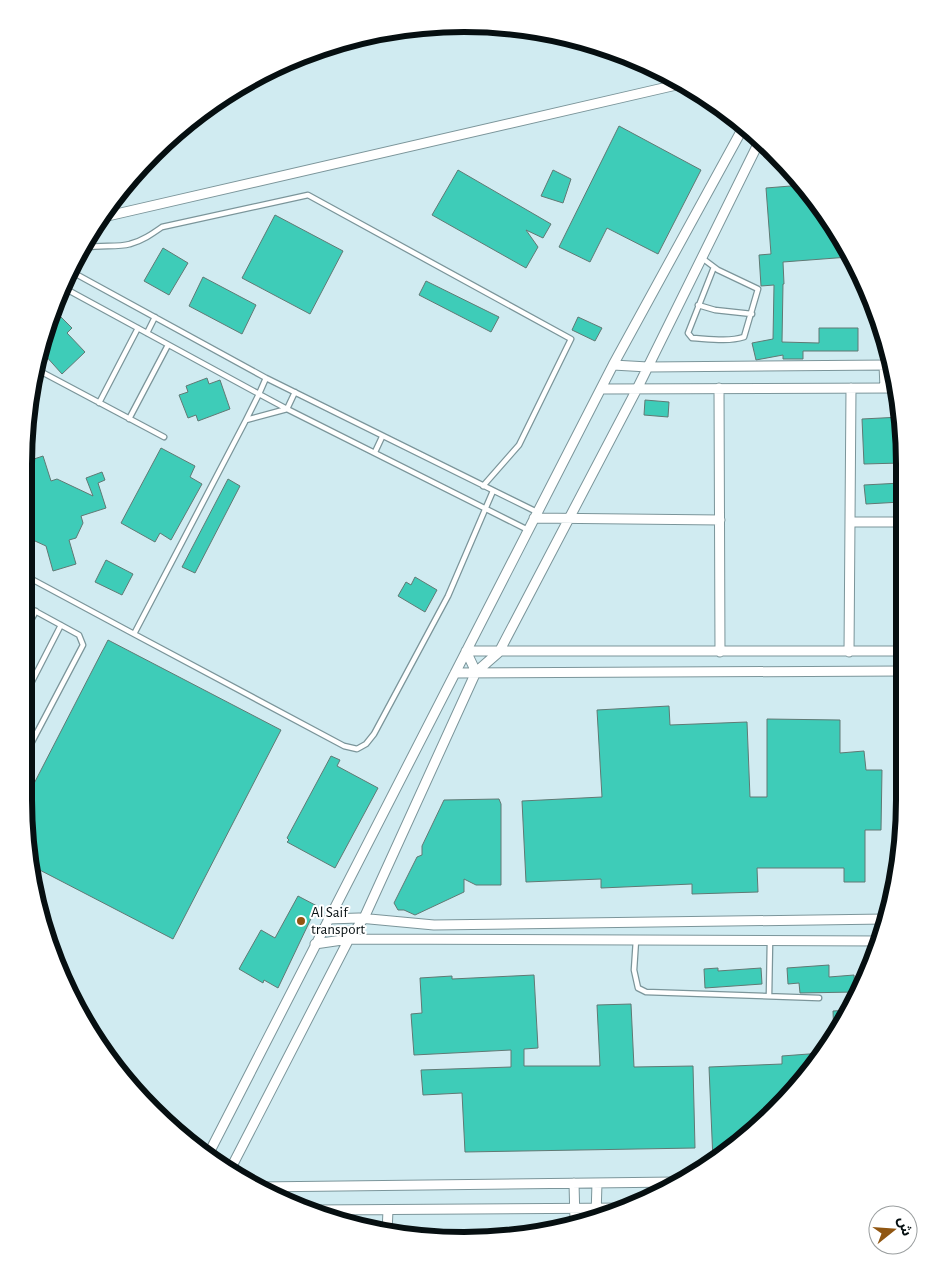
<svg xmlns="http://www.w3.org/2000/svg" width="928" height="1265" viewBox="0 0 928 1265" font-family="'Alegreya Sans','Noto Sans Arabic',sans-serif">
	<rect width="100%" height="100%" fill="#d0ebf1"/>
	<path fill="#3eccb8" stroke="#607974" d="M 619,126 L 701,170 L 658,254 L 607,228 L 590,262 L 559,247 Z
		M 458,170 L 551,224 L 543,238 L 526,230 L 538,247 L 526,268 L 432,215 Z
		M 553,170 L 571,179 L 563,203 L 541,196 Z
		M 803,185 L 813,196 L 849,257 L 783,262 L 784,284 L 783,284 L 782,342 L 819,343 L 819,328 L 858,328 L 858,351 L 803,351 L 803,359 L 783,359 L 783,355 L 756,360 L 752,343 L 773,339 L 774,285 L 761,286 L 759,255 L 771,254 L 766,188 Z
		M 275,215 L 343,251 L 310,314 L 242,278 Z
		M 163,248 L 188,263 L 169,295 L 144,281 Z
		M 203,277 L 256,305 L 242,334 L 189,306 Z
		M 426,281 L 499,317 L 491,332 L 419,295 Z
		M 56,312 L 72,328 L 67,333 L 85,352 L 62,374 L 44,354 L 37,360 L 39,350 Z
		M 578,317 L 602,328 L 595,341 L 572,330 Z
		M 207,378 L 209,384 L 220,380 L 230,409 L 198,421 L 196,415 L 188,418 L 179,395 L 188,392 L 186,386 Z
		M 645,400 L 669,402 L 668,417 L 644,415 Z
		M 901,417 L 901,463 L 864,464 L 862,419 Z
		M 161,448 L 195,466 L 190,477 L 202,484 L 171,540 L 160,533 L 155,542 L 121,523 Z
		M 43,456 L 51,481 L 57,479 L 93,496 L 86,478 L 102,472 L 105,480 L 98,483 L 106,508 L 81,516 L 83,523 L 76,538 L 69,540 L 76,564 L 53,571 L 46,546 L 24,536 L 25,492 L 27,486 L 25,462 Z
		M 228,479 L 240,486 L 195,573 L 182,567 Z
		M 901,483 L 901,502 L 866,504 L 864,485 Z
		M 106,560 L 133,574 L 122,595 L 95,582 Z
		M 415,577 L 437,590 L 425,612 L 398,596 L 406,582 L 411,585 Z
		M 108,640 L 281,730 L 173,939 L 32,866 L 24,803 Z
		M 669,706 L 670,725 L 747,722 L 750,797 L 767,797 L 767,719 L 840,720 L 840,753 L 864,751 L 866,770 L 882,770 L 881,830 L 865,830 L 865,882 L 844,882 L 844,868 L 757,868 L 758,892 L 692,894 L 692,884 L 601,888 L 601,879 L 526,882 L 522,801 L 602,797 L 597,710 Z
		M 331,756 L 340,760 L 337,766 L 378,788 L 335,868 L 287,842 L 289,840 L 287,838 Z
		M 499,799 L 501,804 L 501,885 L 476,885 L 464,879 L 464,892 L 415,915 L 404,910 L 398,910 L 394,903 L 417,857 L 422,855 L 422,846 L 444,800 Z
		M 298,896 L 317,906 L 278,988 L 264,980 L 263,983 L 239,969 L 261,930 L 275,938 Z
		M 829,965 L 829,977 L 854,975 L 855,992 L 800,993 L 799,983 L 788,984 L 787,968 Z
		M 718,968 L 718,971 L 761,968 L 762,984 L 705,988 L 704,969 Z
		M 534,975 L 538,1048 L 524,1049 L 524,1066 L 600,1066 L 597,1005 L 631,1004 L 634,1067 L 693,1066 L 695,1148 L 465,1152 L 462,1093 L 423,1095 L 421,1070 L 511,1067 L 511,1050 L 414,1055 L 411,1014 L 422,1013 L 420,978 L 452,976 L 452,979 Z
		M 850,1010 L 845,1021 L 834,1037 L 833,1011 Z
		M 822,1053 L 795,1091 L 732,1150 L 713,1161 L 709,1067 L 782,1064 L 782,1056 Z"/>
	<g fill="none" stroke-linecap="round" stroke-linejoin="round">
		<defs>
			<path id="lane" d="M 85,248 C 100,244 116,248 130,244 C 142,241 152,234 162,227 L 308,195 L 571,339 L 519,445 L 483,486
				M 702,258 L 718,270 L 758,289 L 744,337 C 728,342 709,339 692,338 L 688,333 L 714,267
				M 74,273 L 266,378 L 537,512
				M 66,289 L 259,394 L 246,420
				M 698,305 L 715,310 L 752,314
				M 147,333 L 155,317
				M 36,369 L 164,437
				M 266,378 L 259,394 L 287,409 L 295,392
				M 99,403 L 138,328
				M 129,419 L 168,345
				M 375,452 L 382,437
				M 24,575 L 134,634 L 246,420 L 287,409 L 528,530
				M 24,633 L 36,611
				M 134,634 L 344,746 L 357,749 L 366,744 L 374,734 L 448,596 L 493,491
				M 24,697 L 61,625
				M 24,731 L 35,736
				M 24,757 L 83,645 L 79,635 L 24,605
				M 636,940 L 634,970 L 638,988 L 646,992 L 819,998
				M 769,996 L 770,940"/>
			<path id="street" d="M 99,218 L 685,83
				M 613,365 L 648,367 L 889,365
				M 884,365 L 885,388
				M 719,388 L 720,652
				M 601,389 L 896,388
				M 534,518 L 720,520
				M 850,522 L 901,522
				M 849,652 L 851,388
				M 476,672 L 466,651 L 902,651
				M 455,673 L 902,671
				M 328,919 L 359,918 L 434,925 L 886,919
				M 315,944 L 349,939 L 881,941
				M 209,1153 L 613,365 L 744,126
				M 231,1168 L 349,939 L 364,918 L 476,672 L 499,652 L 638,387 L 760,140
				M 574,1183 L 575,1221
				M 257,1187 L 676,1182
				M 311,1210 L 630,1208
				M 596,1216 L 597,1183
				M 387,1233 L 388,1210"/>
		</defs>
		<use href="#lane" stroke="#7b959a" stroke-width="7"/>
		<use href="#street" stroke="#7b959a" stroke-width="11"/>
		<use href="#lane" stroke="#fff" stroke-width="4.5"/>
		<use href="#street" stroke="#fff" stroke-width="9"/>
	</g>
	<circle fill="#905612" stroke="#fff" stroke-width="2" cx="301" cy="921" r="5"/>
	<g text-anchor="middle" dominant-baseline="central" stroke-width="4" stroke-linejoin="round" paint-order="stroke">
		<g font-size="15" fill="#060f11" stroke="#fff" text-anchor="start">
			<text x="311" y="912">Al Saif<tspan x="311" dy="17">transport</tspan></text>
		</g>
	</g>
	<path d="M0 0H928V1265H0ZM464 32H464A432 432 0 0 1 896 464V800A432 432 0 0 1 464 1232H464A432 432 0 0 1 32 800V464A432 432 0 0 1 464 32Z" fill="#fff" fill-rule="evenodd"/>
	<path fill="none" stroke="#060f11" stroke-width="6" d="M464 32H464A432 432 0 0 1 896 464V800A432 432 0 0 1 464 1232H464A432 432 0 0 1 32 800V464A432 432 0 0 1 464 32Z"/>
	<g transform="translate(893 1230) rotate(73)"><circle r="24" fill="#ffffff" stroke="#9b9fa0"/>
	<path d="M0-4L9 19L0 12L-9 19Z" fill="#905612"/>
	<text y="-8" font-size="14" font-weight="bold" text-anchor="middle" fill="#060f11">ش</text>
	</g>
</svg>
